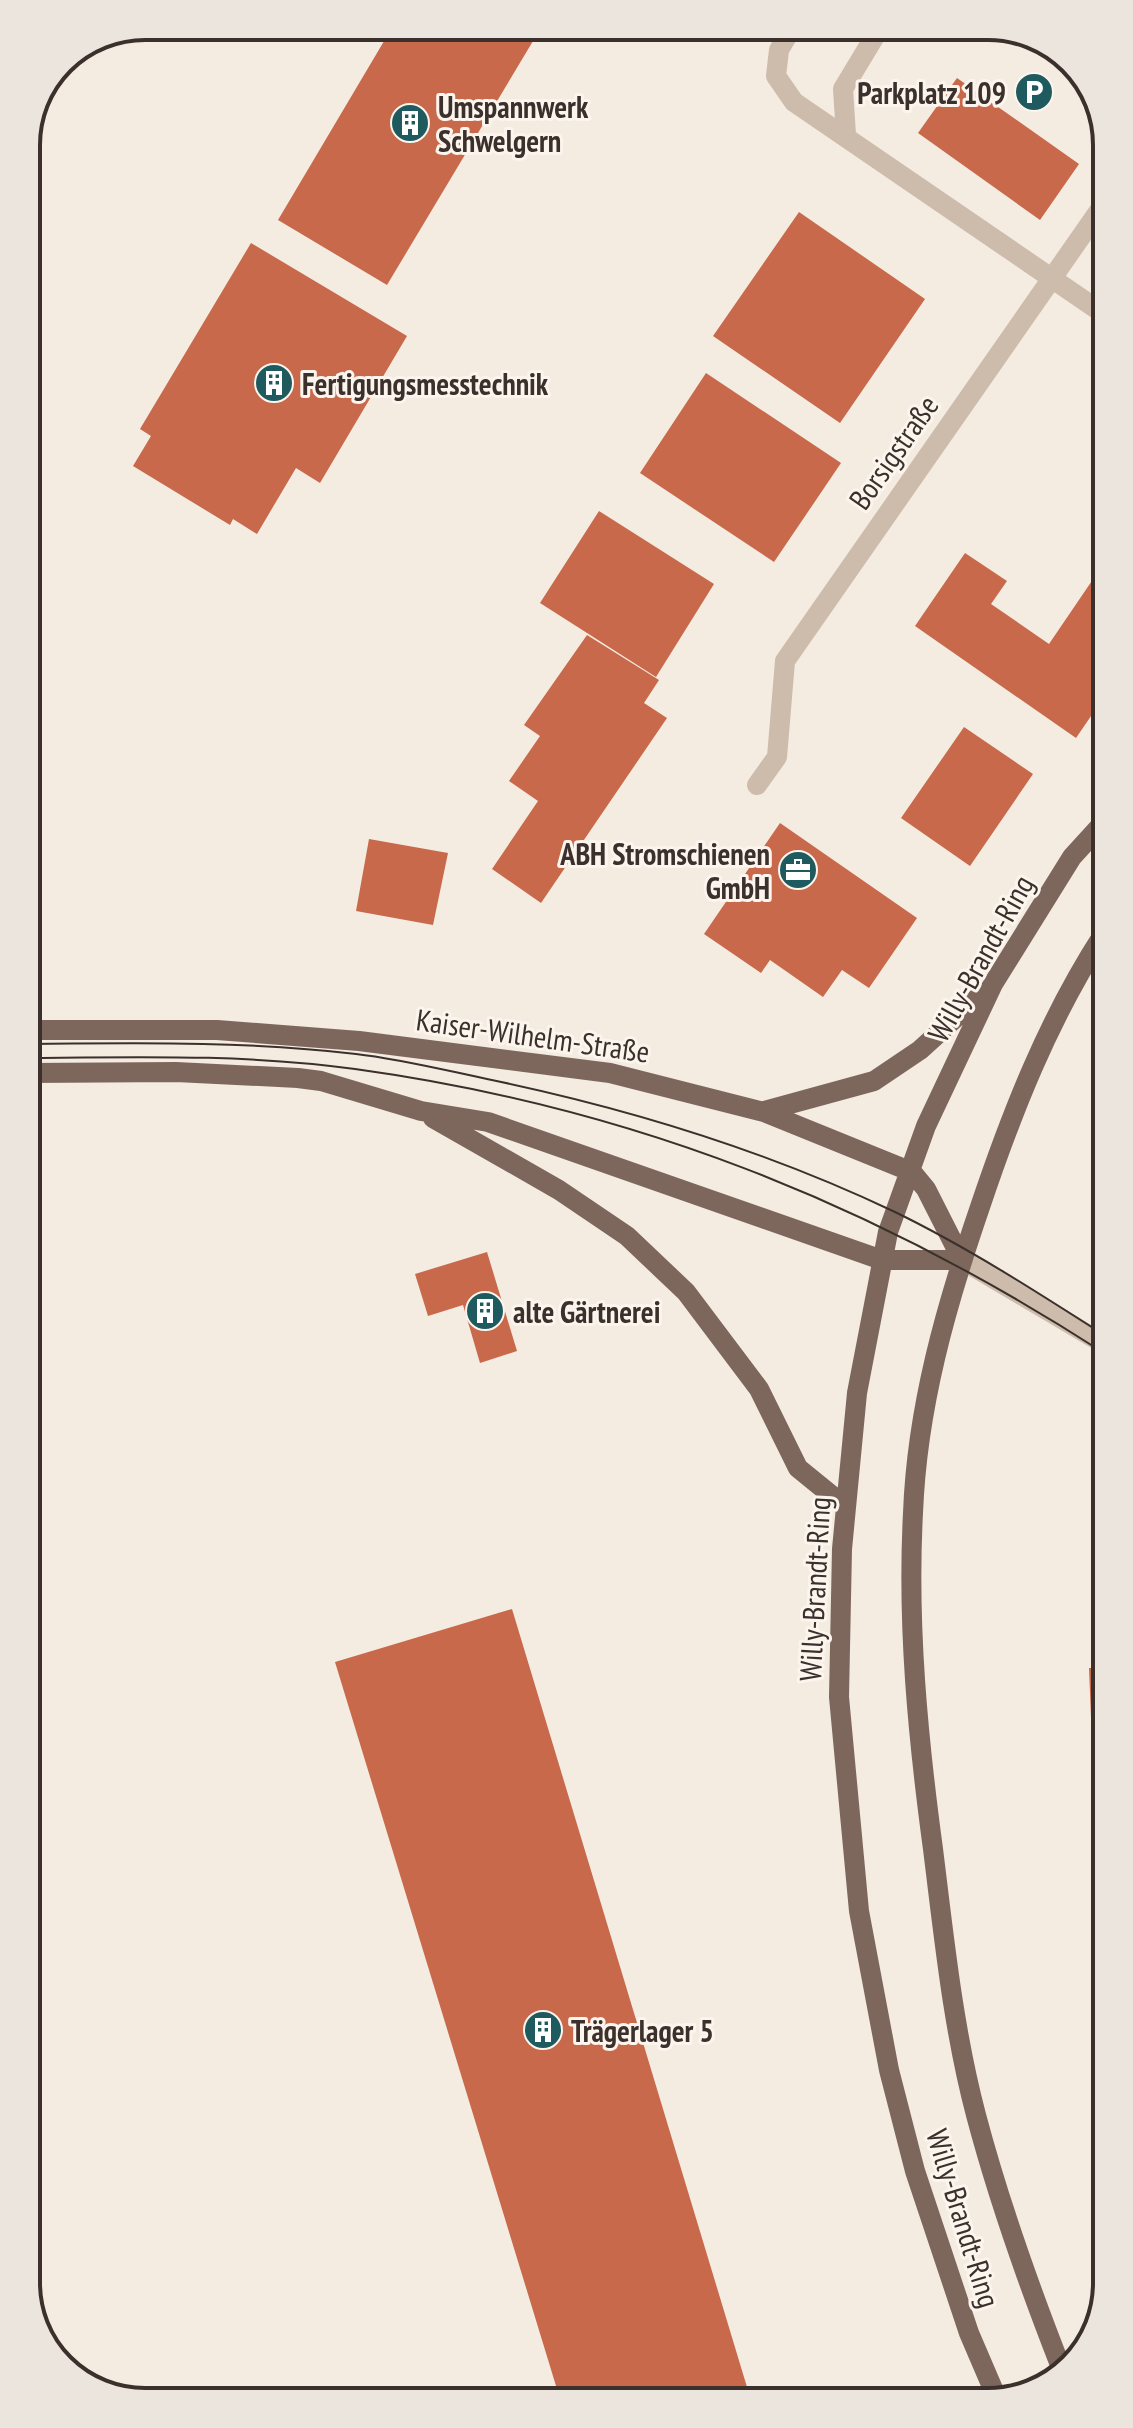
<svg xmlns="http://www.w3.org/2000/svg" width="1133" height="2428" viewBox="0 0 1133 2428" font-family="'PT Sans Narrow',sans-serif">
	<rect width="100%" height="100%" fill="#f4ebe1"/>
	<path fill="#c8694b" d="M 393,26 L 542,26 L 387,285 L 278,220 Z
		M 957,78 L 1079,164 L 1040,220 L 918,133 Z
		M 799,212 L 925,299 L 840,423 L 713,336 Z
		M 251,243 L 407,336 L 320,483 L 296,468 L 257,534 L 233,519 L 230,525 L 133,466 L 151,436 L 140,429 Z
		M 706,373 L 841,463 L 774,562 L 640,473 Z
		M 599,511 L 714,584 L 656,677 L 540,603 Z
		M 965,553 L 1007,581 L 991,604 L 1049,644 L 1102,566 L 1102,700 L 1076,738 L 915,626 Z
		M 587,635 L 659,680 L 644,703 L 667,718 L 541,903 L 492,869 L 538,801 L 509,781 L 540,736 L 524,725 Z
		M 964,727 L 1033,774 L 970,866 L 901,818 Z
		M 780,823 L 917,918 L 869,988 L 842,970 L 823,997 L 770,960 L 761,973 L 704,934 Z
		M 369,839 L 448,853 L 433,925 L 356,911 Z
		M 487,1252 L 517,1351 L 480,1363 L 463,1305 L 428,1316 L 415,1274 Z
		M 512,1609 L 750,2397 L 560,2399 L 335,1662 Z
		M 1089,1668 L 1105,1668 L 1106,1841 L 1096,1841 Z"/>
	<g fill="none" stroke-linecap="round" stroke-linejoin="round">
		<path stroke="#cdbbac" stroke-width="20" d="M 793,26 L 779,50 L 776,76 L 794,102 L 1101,312
			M 846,135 L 843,89 L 881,26
			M 757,785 L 777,757 L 785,661 L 1101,208
			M 962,1260 L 1104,1344"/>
		<path stroke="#7d675c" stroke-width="20" d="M 29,1030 L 217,1030 L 359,1041 L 610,1073 L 764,1112 L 912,1172 L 926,1189 L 962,1260
			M 29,1073 L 176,1072 L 298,1078 L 321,1081 L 421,1111 L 488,1122 L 882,1260 L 962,1260
			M 764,1111 L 874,1081 L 920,1050 L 984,992
			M 433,1118 L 559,1190 L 627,1236 L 686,1292 L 759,1389 L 798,1468 L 846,1507
			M 1062,2370 C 1029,2286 999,2202 976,2115 C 953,2028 944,1937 933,1849 C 918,1738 907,1625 913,1513 C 917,1407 946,1306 980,1207 C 1012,1112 1048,1020 1103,935
			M 996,2396 L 969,2333 L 915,2171 L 889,2070 L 859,1911 L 839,1697 L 842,1549 L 857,1393 L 888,1232 L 926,1126 L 993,984 L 1072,857 L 1103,823"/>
		<path stroke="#3b302b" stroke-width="2" d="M 29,1044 C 138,1043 247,1041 356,1054 C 400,1059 444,1070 487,1079 C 627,1108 765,1150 895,1212 C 967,1247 1037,1292 1104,1335
			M 29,1058 C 137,1057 247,1054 355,1069 C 631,1107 870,1202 1104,1353"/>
	</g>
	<defs>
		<symbol id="parking-disc" viewBox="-11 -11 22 22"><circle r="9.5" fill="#1f5a5e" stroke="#fbf5ee"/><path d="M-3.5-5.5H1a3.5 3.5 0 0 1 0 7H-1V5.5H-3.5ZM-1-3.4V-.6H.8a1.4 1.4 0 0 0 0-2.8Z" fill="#fff"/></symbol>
		<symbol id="building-disc" viewBox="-11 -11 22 22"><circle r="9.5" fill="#1f5a5e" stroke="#fbf5ee"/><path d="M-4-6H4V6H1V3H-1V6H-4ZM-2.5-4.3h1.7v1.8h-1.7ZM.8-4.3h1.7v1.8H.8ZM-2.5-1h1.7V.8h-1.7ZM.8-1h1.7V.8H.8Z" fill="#fff"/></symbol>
		<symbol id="office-disc" viewBox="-11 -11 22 22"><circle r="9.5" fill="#1f5a5e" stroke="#fbf5ee"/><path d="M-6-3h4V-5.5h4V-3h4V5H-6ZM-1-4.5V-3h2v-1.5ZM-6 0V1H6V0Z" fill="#fff"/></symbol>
	</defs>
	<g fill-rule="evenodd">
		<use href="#parking-disc" x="1012" y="70" width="44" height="44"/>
		<use href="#building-disc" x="388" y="101" width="44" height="44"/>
		<use href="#building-disc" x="252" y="361" width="44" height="44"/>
		<use href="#office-disc" x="776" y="848" width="44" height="44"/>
		<use href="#building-disc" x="463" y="1289" width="44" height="44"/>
		<use href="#building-disc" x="521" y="2008" width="44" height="44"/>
	</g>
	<g text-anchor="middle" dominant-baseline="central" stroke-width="6" stroke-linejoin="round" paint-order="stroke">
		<g font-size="30" font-weight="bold" fill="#3b302b" stroke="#fbf5ee" text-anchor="start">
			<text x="1006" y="92" text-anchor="end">Parkplatz 109</text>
			<text x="438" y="106">Umspannwerk<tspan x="438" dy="34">Schwelgern</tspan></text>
			<text x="302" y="383">Fertigungsmesstechnik</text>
			<text x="770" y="853" text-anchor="end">ABH Stromschienen<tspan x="770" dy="34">GmbH</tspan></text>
			<text x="513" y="1311">alte Gärtnerei</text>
			<text x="571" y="2030">Trägerlager 5</text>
		</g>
		<g font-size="30" fill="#3b302b" stroke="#fbf5ee">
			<text transform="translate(893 452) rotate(-55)">Borsigstraße</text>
			<text transform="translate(980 958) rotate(-61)">Willy-Brandt-Ring</text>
			<text transform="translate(533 1035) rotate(8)">Kaiser-Wilhelm-Straße</text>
			<text transform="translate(814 1589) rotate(-87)">Willy-Brandt-Ring</text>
			<text transform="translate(964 2218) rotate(73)">Willy-Brandt-Ring</text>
		</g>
	</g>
	<path d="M0 0H1133V2428H0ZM145 40H988A105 105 0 0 1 1093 145V2283A105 105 0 0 1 988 2388H145A105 105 0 0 1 40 2283V145A105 105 0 0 1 145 40Z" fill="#ece5de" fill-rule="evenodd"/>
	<path fill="none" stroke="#3b302b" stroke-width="4" d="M145 40H988A105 105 0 0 1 1093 145V2283A105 105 0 0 1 988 2388H145A105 105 0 0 1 40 2283V145A105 105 0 0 1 145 40Z"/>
</svg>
